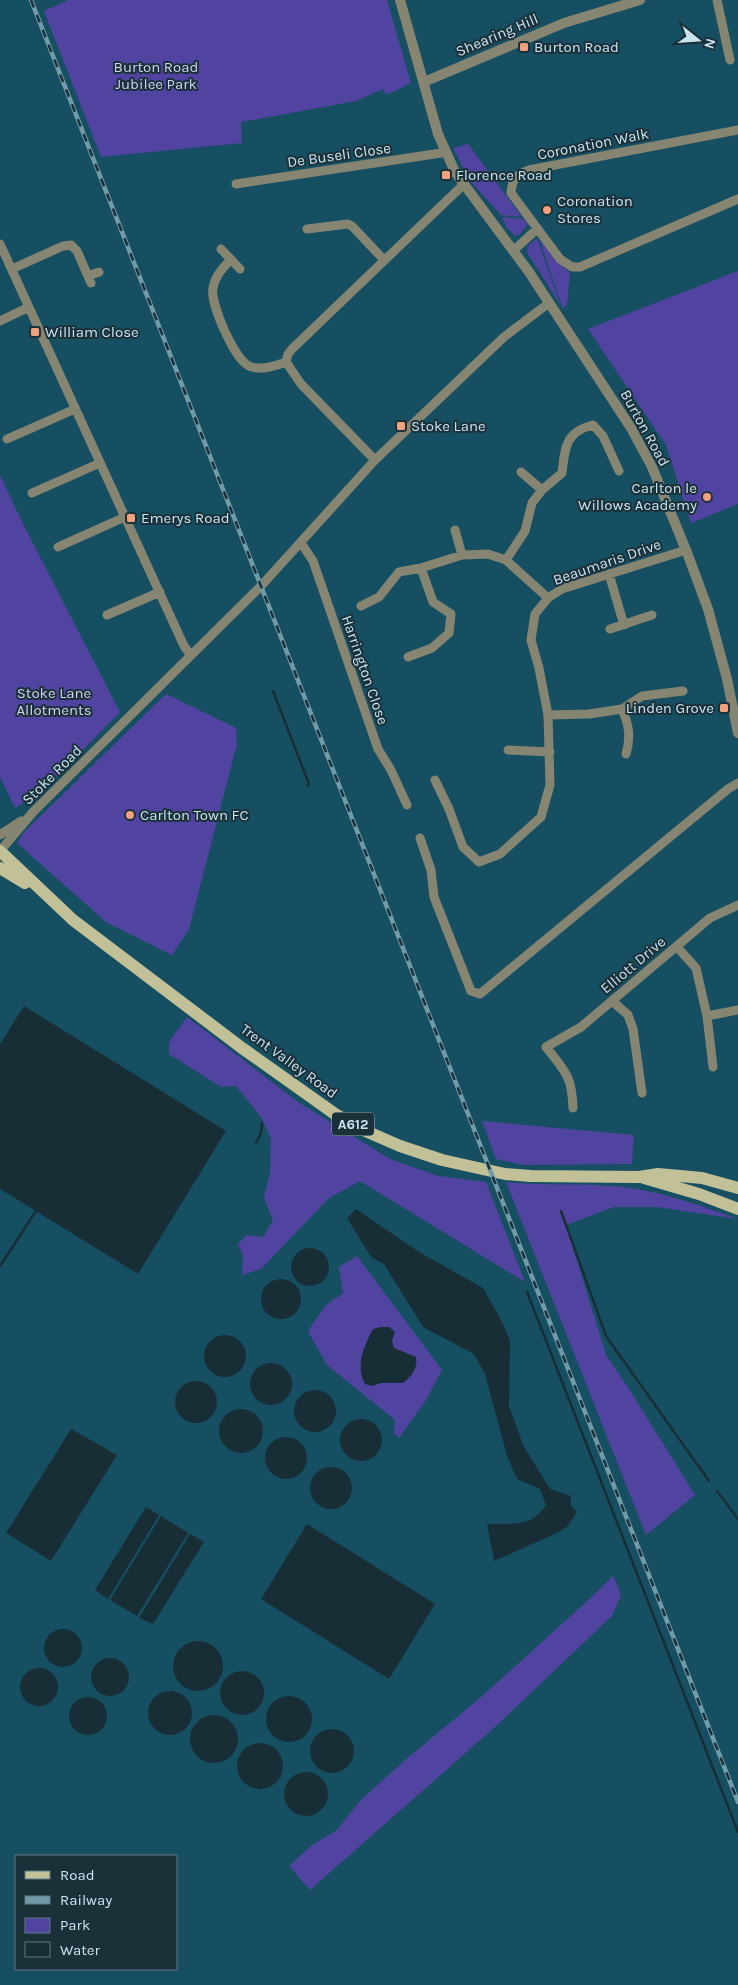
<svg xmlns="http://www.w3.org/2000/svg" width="738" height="1985" viewBox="0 0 738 1985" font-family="Karla,sans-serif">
	<rect width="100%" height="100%" fill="#174f62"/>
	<path fill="#5144a1" d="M 68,0 L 387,0 L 411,83 L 387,95 L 383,89 L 356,101 L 241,122 L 242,143 L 101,157 L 44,11 Z
		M 468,144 L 522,217 L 501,215 L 470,181 L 453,148 Z
		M 502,217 L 524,219 L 528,224 L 519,235 L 515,236 L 507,228 Z
		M 537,238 L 561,306 L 527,252 L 529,245 Z
		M 539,238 L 555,260 L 570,273 L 567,304 L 563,309 Z
		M 738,271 L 738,504 L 691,523 L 666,445 L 588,329 Z
		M 0,475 L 23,524 L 120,712 C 87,745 55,782 15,808 L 0,777 Z
		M 166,694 L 236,728 L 237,744 L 189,929 L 172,955 L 106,922 L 17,843 L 24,832 Z
		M 187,1017 L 298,1102 L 390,1159 L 438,1176 L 486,1182 L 525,1282 L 360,1181 L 329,1198 L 261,1269 L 242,1275 L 243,1256 L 238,1244 L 247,1235 L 263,1237 L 273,1221 L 264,1197 L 270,1173 L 271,1138 L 261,1117 L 236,1086 L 221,1087 L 169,1054 L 169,1042 Z
		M 482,1121 L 634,1135 L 632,1164 L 524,1165 L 496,1159 Z
		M 506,1182 C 542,1186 578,1183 613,1186 C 658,1190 696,1204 738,1219 L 657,1207 L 614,1207 L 566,1225 L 606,1355 L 629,1389 L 695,1495 L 646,1535 Z
		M 357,1256 L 442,1370 L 426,1400 L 399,1438 L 394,1433 L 395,1420 L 327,1365 L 308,1331 L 325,1306 L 343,1293 L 339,1267 Z
		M 613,1576 L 621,1595 L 612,1616 L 496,1726 L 310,1890 L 289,1866 L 312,1845 L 337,1830 L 359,1802 L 405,1760 L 480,1698 L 583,1605 Z"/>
	<path fill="#172e37" d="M 24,1006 L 226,1131 L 138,1274 L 0,1189 L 0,1044 Z
		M 356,1209 L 419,1252 L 483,1288 L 500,1318 L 510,1340 L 509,1406 L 523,1445 L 550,1489 L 571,1496 L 571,1506 L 577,1512 L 568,1526 L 557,1533 L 494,1561 L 487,1524 C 512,1523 531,1528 546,1505 L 540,1489 L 517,1479 L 507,1456 L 485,1374 L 474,1354 L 423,1327 L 384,1264 L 371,1257 L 347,1218 Z
		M291 1267a19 19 0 1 1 38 0a19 19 0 1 1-38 0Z
		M261 1299a20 20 0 1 1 40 0a20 20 0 1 1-40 0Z
		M 381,1327 L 389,1327 L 395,1332 L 392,1341 L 394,1348 L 416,1357 C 418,1368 412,1376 403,1383 L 381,1383 L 372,1386 L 365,1384 C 355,1366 364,1346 373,1329 Z
		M204 1356a21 21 0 1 1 42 0a21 21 0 1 1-42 0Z
		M250 1384a21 21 0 1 1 42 0a21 21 0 1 1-42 0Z
		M175 1402a21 21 0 1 1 42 0a21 21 0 1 1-42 0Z
		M294 1411a21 21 0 1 1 42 0a21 21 0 1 1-42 0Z
		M219 1431a22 22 0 1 1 44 0a22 22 0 1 1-44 0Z
		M340 1440a21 21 0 1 1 42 0a21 21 0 1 1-42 0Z
		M 71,1429 L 117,1455 L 51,1561 L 6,1533 Z
		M265 1458a21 21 0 1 1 42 0a21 21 0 1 1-42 0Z
		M310 1488a21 21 0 1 1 42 0a21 21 0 1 1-42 0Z
		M 146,1507 L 159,1515 L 108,1599 L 95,1590 Z
		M 161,1516 L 188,1533 L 137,1616 L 110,1600 Z
		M 307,1524 L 435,1604 L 389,1679 L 261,1599 Z
		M 190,1534 L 204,1542 L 153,1624 L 139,1618 Z
		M44 1648a19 19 0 1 1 38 0a19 19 0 1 1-38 0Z
		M173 1666a25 25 0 1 1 50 0a25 25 0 1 1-50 0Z
		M91 1677a19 19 0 1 1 38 0a19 19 0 1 1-38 0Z
		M20 1687a19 19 0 1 1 38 0a19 19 0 1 1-38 0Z
		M220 1693a22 22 0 1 1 44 0a22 22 0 1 1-44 0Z
		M148 1713a22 22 0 1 1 44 0a22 22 0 1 1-44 0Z
		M266 1719a23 23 0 1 1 46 0a23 23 0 1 1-46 0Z
		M69 1716a19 19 0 1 1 38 0a19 19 0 1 1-38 0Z
		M190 1739a24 24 0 1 1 48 0a24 24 0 1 1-48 0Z
		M310 1751a22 22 0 1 1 44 0a22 22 0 1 1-44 0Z
		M237 1766a23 23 0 1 1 46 0a23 23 0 1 1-46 0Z
		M284 1794a22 22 0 1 1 44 0a22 22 0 1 1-44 0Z"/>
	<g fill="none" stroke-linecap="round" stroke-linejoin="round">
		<path stroke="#172e37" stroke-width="2.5" d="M 273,691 L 309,784 L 308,786
			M 256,1143 L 261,1133 L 262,1123
			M 561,1211 L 606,1336 L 709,1481
			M 0,1266 L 36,1211
			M 527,1292 L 738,1832
			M 717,1491 L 738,1519"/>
		<path stroke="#868571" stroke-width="9" d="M 717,0 L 730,60
			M 738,130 L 529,170 C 517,174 512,179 511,193 L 560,259 L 572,267 L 580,267 L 738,199
			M 236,184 L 441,153 L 444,149
			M 307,229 L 348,224 L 352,226 L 384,260
			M 0,244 L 184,646 L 190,654
			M 221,249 L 240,269
			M 514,250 L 537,229
			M 231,259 C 223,268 215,276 213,288 C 210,303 234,359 249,366 C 260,371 274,366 286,362 L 288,354 L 292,349 L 463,185
			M 12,269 L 63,246 L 71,245 L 77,251 L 91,283
			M 88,276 L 99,272
			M 0,321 L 29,307
			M 286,362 L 301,384 L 375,460
			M 7,439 L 75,409
			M 521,472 L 542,490
			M 32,493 L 100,463
			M 455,530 L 462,555
			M 301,543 L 313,561 L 378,749 L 391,770 L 407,805
			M 58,547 L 125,517
			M 506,560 L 525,531 L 532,503 L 542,490 L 562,473 C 565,448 565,432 593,425 L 603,436 L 619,471
			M 609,574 L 624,625
			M 361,606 L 379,597 L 399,572 L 421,568 L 462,555 L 488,554 L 506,560 L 548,598
			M 107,615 L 160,592
			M 610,629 L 652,615
			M 408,657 L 432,648 L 449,633 L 451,614 L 433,602 L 421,568
			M 622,709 C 629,725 631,737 626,754
			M 548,715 L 589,714 L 622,709 L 642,696 L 683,691
			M 508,750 L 550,752
			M 435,780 L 449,809 L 463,847 L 479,862 L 500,854 L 541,817 L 550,785 L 548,715 L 539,668 L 531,640 L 535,614 L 548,598 L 562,589 L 686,550
			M 0,835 L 21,821
			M 420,838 L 431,870 L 434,897 L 471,991 L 480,994 L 728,789 L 738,783
			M 0,851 L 33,812 L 261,586 L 375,460 L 504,337 L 549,303
			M 677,947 L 696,968 L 707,1016 L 713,1067
			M 612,1001 L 628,1015 L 633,1029 L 642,1093
			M 707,1016 L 738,1010
			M 573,1108 C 572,1076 565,1071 546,1047 L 581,1027 L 710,918 L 738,905"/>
		<path stroke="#868571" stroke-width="10" d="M 400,0 L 438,134 L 455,172 L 529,272 L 631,428 L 652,467 L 686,550 L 708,609 L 727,679 L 738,733
			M 424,82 L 564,23 L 640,0"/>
		<path stroke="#c2c097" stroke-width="12" d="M 0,851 L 73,920 L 242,1048 L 335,1114 L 361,1129 L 400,1146 L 442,1160 L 505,1174 L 531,1176 L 639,1177 L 658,1174 L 702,1178 L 738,1188
			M 0,868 L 25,883
			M 644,1178 L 699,1194 L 738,1209"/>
		<defs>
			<path id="rail" d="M 31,0 L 738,1802"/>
		</defs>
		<use href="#rail" stroke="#729baa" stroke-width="4.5"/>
		<use href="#rail" stroke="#1b313a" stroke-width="2.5" stroke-dasharray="8" stroke-linecap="butt"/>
	</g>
	<g fill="#f1a17d" stroke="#1b313a" stroke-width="2">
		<rect x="519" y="42" width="10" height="10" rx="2.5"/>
		<rect x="441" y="170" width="10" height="10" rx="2.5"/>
		<circle cx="547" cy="210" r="5"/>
		<rect x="30" y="327" width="10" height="10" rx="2.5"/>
		<rect x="396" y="421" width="10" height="10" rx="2.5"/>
		<circle cx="707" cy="497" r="5"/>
		<rect x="126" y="513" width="10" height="10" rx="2.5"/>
		<rect x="719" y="703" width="10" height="10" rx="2.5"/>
		<circle cx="130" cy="815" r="5"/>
	</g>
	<g text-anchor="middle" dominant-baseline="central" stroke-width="4" stroke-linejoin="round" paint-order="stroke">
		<rect fill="#1b313a" stroke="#95aeb9" stroke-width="1" x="332" y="1112.5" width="42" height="23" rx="4"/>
		<g font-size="14" font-weight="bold" fill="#c9e4ef">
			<text x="353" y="1124">A612</text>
		</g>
		<g font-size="15" fill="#c9e4ef" stroke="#1b313a">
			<text transform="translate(497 35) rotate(-23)">Shearing Hill</text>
			<text transform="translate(593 144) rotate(-11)">Coronation Walk</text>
			<text transform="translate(339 155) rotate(-8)">De Buseli Close</text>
			<text transform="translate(645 428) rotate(61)">Burton Road</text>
			<text transform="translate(607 562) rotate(-19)">Beaumaris Drive</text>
			<text transform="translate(365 670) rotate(71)">Harrington Close</text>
			<text transform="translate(52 775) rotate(-45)">Stoke Road</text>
			<text transform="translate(633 965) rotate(-40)">Elliott Drive</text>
			<text transform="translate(289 1061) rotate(36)">Trent Valley Road</text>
		</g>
		<g font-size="15" fill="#c9e4ef" stroke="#1b313a" text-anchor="start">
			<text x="534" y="47">Burton Road</text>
			<text x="456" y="175">Florence Road</text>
			<text x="557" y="201">Coronation<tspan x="557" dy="17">Stores</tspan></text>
			<text x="45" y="332">William Close</text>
			<text x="411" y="426">Stoke Lane</text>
			<text x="697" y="488" text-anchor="end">Carlton le<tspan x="697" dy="17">Willows Academy</tspan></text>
			<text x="141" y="518">Emerys Road</text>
			<text x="714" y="708" text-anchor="end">Linden Grove</text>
			<text x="140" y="815">Carlton Town FC</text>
		</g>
		<g font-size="15" fill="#d2d2ef" stroke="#1b313a">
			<text x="156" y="67">Burton Road<tspan x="156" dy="17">Jubilee Park</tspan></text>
			<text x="54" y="693">Stoke Lane<tspan x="54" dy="17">Allotments</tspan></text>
		</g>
	</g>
	<rect x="15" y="1855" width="162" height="115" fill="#1b313a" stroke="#617982"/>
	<rect x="25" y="1871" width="25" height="8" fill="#c2c097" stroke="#617982"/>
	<text x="60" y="1880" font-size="15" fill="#c9e4ef">Road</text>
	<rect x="25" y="1896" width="25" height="8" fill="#729baa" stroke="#617982"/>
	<text x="60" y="1905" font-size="15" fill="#c9e4ef">Railway</text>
	<rect x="25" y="1918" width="25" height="15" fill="#5144a1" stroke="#617982"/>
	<text x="60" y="1930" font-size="15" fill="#c9e4ef">Park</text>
	<rect x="25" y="1942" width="25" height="15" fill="#172e37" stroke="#617982"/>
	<text x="60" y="1955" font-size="15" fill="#c9e4ef">Water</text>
	<g transform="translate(698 40) rotate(107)" stroke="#1b313a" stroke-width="4" paint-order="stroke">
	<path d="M0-4L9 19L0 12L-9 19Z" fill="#c9e4ef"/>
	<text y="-8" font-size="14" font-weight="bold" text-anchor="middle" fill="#c9e4ef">N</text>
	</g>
</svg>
